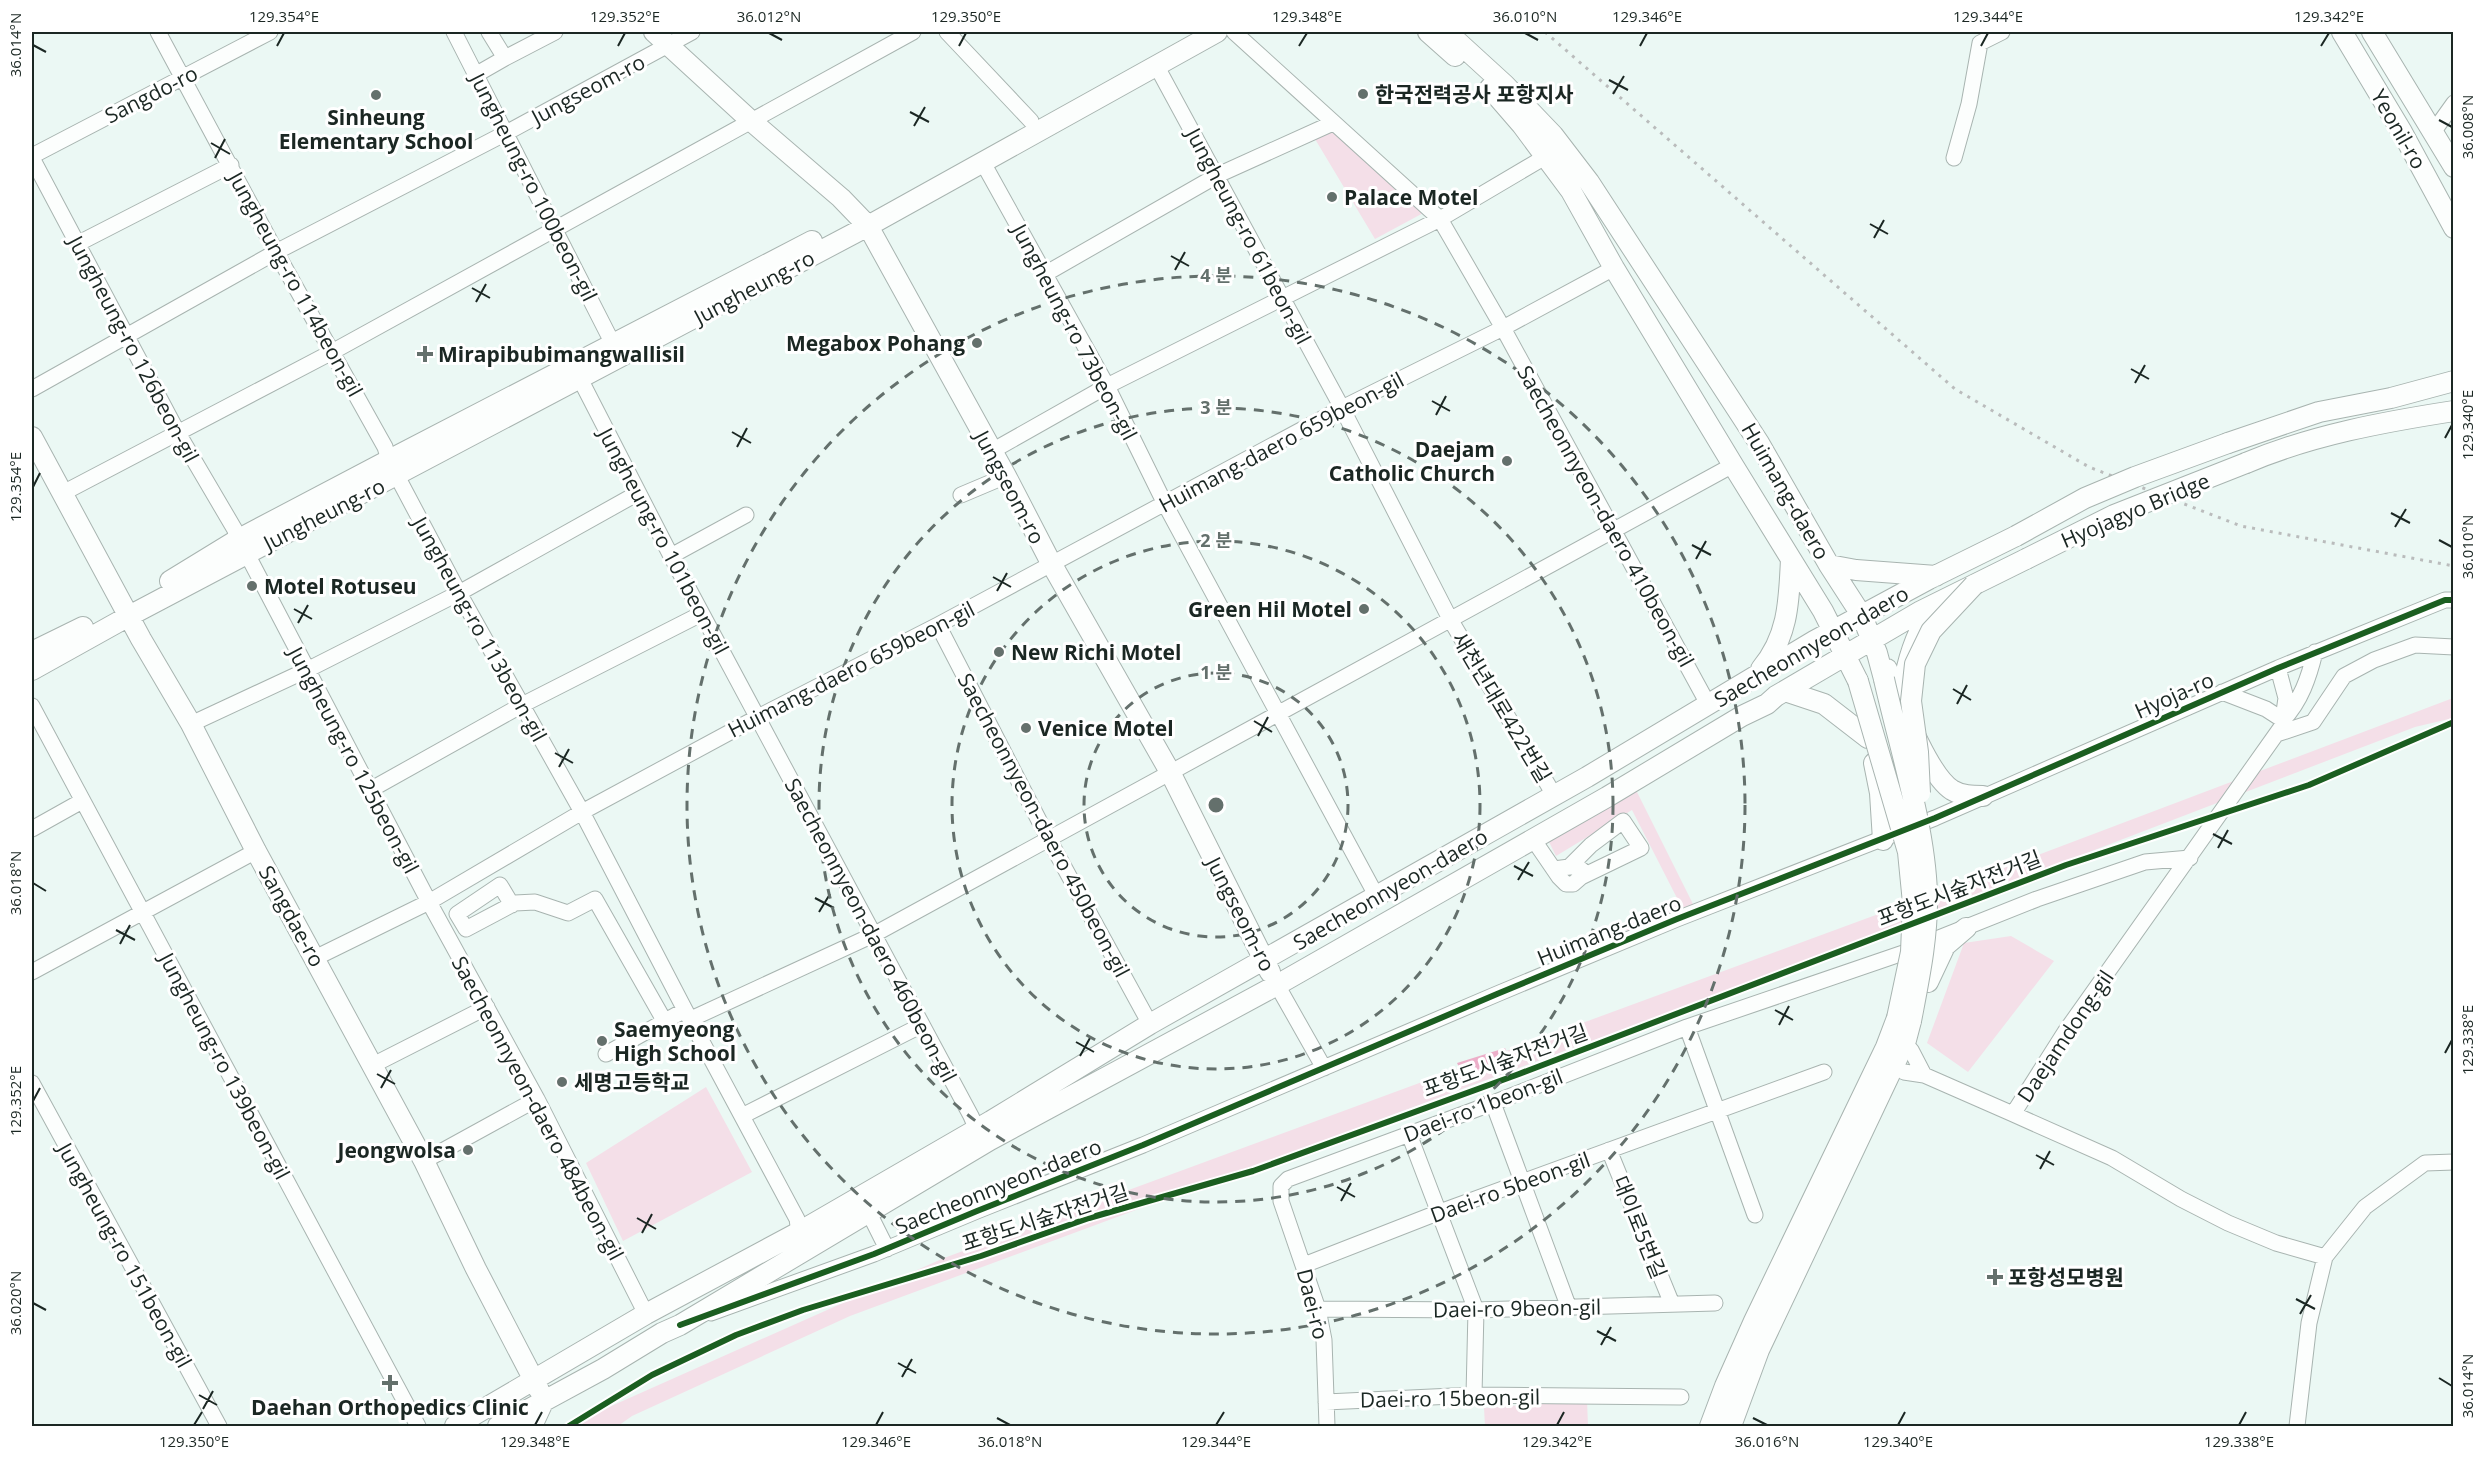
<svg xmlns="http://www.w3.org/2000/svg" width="2485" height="1458" viewBox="0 0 2485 1458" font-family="'Open Sans','Noto Sans KR',sans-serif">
	<rect width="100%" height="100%" fill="#ebf8f4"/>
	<path fill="#f4dfe8" d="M 1331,129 L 1427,211 L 1375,239 L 1315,139 Z
		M 2453,698 L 2453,718 L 2415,727 L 1748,983 L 850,1316 L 632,1416 L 618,1426 L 574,1426 L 589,1416 L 944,1258 L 2017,863 Z
		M 1636,790 L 1695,908 L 1629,935 L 1623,924 L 1678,900 L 1632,810 L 1556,856 L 1548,840 Z
		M 2011,936 L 2054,961 L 1968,1072 L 1927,1043 L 1964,943 Z
		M 706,1087 L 752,1172 L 623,1241 L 586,1163 Z
		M 1587,1400 L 1588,1426 L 1485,1426 L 1484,1408 Z"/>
	<path fill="#ecafc9" d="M 1505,1048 L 1509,1058 L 1463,1075 L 1457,1063 Z"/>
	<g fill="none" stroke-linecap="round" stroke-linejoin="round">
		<defs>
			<path id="minor" d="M 158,32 L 276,252 L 385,447 L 389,460
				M 454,32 L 613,344
				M 489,32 L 505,58 L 555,32
				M 947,32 L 1031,121
				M 1234,32 L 1440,219 L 1503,328 L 1708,704
				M 1980,43 L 2002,32
				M 1156,65 L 1342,408 L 1450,619 L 1554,795
				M 477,74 L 505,58
				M 2434,131 L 2454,103
				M 32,156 L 270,32
				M 32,158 L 178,433 L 235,530 L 237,540
				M 1954,158 L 1969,104 L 1980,43
				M 982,161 L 1107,386 L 1165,504 L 1377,897
				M 77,244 L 231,165
				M 1045,274 L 1218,175 L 1333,123
				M 575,369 L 671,556 L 971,1116 L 981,1139
				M 32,389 L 276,252 L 506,133 L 692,32
				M 992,451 L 1107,386 L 1440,219 L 1545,157
				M 397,476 L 459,593 L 582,812 L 685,1010 L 797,1219 L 799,1232
				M 63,493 L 332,352 L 913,32
				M 961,495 L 1006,476
				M 247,554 L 429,902 L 537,1099 L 646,1314
				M 671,556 L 746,515
				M 938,625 L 1046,834 L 1150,1024
				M 2278,668 L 2286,698 L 2282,726 L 2065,1032 L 2013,1114 L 2112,1158 L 2181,1199 L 2228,1223 L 2276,1243 L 2325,1257
				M 2222,692 L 2266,709 L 2283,720
				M 32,706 L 418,1426
				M 2283,720 C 2301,701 2309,677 2315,652
				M 191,724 L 307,670 L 459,593 L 638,493
				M 2277,734 L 2313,722 L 2344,676 L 2374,660 L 2415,645 L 2454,647
				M 370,790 L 522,705 L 701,614
				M 32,829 L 82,801
				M 1533,839 L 1559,877 L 1566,884 L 1573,884 L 1581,877 L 1582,870 L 1577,866 L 1554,869
				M 1571,865 L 1591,845 L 1623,821 L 1641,848 L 1581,877
				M 512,905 L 500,885 L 457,914 L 466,929 L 515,903 L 535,902 L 568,913 L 595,899 L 665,1022
				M 1929,942 L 2037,899 L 2145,862 L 2190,858
				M 315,958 L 429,902 L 582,812 L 758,717 L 938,625 L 1342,408 L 1503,328 L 1614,268
				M 32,972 L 256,851
				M 1277,985 L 1324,1068
				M 691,1019 L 873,935 L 1733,465
				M 1687,1027 L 1755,1215
				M 1911,1050 L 1924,1075
				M 606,1054 L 685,1010
				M 371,1066 L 487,1007
				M 1904,1072 L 1924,1075 L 2013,1114
				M 32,1083 L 219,1426
				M 1493,1103 L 1569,1308
				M 742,1116 L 922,1025
				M 1409,1134 L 1476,1310 L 1474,1395
				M 1609,1150 L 1672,1304
				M 424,1161 L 537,1099
				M 869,1213 L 887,1249
				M 1304,1265 L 1437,1213 L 1824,1072
				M 1318,1309 L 1476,1310 L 1715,1303
				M 711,1313 L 874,1254 L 977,1211 L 1143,1145 L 1497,994 L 1677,919 L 1935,818 L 2278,668 L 2445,600 L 2454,600
				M 1326,1402 L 1474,1395 L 1681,1397
				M 1327,1426 L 1324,1340 L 1318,1309 L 1281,1201 L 1281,1186 L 1288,1179 L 1493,1103 L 1687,1027 L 1906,952
				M 2297,1426 L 2309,1323 L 2325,1257 L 2365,1207 L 2425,1163 L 2454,1162"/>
			<path id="major" d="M 654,32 L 750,120 L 841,198 L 868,226 L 1006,476 L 1051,563 L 1170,772 L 1270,972
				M 1428,32 L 1455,56
				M 1447,32 L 1505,85 L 1553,135 L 1589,182 L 1759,443 L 1829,565 L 1862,616 L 1877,653 L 1884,679
				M 2342,32 L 2402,132 L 2454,228
				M 2372,32 L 2454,167
				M 1490,88 L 1522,125 L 1571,191 L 1614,268 L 1733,465 L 1823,611 L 1858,681
				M 32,437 L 141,639 L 191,724 L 256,851 L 424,1161 L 476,1269 L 539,1390
				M 2228,443 L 2319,412 L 2391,398 L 2454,381
				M 2246,463 C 2312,435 2383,422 2454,411
				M 1829,565 L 1856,570 L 1936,576
				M 170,581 L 237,540 L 389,460 L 812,241
				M 32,652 L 83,627
				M 1761,669 C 1789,636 1789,599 1791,559
				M 1887,669 C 1899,698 1927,774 1952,790 C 1962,796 1972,796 1983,796
				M 32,670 L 129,616 L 868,226 L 1217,32
				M 1905,677 C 1910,650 1919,628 1934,605
				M 1785,691 L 1824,704 L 1868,738
				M 1874,763 L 1880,793 L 1883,840
				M 1928,982 L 1945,946 L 1966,928
				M 455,1426 L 646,1314 L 799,1232 L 991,1121 L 1150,1024 L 1587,777 L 1814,641 L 1929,579 L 2016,536
				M 498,1426 L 603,1369 L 662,1333 L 680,1325 L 990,1140 L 1277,985 L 1607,797 L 1742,716 L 1767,704 L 1776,696 L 1921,611 L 2026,559
				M 532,1426 L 544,1400
				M 1710,1426 L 1725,1386 L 1754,1321 L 1886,1047 L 1897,1018
				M 1731,1426 L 1759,1350 L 1906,1040 L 1911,1021"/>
		</defs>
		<use href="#minor" stroke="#a8b4b0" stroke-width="17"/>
		<use href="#major" stroke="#a8b4b0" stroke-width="22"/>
		<use href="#minor" stroke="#fcfefd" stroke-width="15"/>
		<use href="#major" stroke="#fcfefd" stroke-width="20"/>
		<path stroke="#babcbc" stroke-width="3" stroke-dasharray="3 6" stroke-linecap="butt" d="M 1545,32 L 1955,389 L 2089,467 L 2241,526 L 2454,566"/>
		<defs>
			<path id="major-bridge" d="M 2016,536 L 2085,498 L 2135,477 L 2228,443
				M 2026,559 L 2114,515 L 2246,463
				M 1884,679 C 1899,746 1925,826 1927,894 C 1928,937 1919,979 1911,1021
				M 1858,681 L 1908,852 L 1913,903 L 1911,952 L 1897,1018
				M 1920,793 L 1918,752 L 1911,701 L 1915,664 L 1931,631 L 1974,585"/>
		</defs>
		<use href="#major-bridge" stroke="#a8b4b0" stroke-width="22" stroke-linecap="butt"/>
		<use href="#major-bridge" stroke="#fcfefd" stroke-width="20"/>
		<defs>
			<path id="cycleway" d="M 680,1325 L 874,1254 L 977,1211 L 1143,1145 L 1497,994 L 1677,919 L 1935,818 L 2278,668 L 2445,600 L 2454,600
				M 569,1426 L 652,1375 L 736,1335 L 803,1310 L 981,1256 L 1089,1218 L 1253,1171 L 1519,1074 L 2066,865 L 2309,785 L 2454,722"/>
		</defs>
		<use href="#cycleway" stroke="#fff" stroke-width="10"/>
		<use href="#cycleway" stroke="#1b5e20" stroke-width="6"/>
	</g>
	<path fill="none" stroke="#1b2723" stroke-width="2" d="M 769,33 L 782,40M 1525,33 L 1538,40M 33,45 L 46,52M 277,46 L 284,33M 618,46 L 625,33M 959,46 L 966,33M 1299,46 L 1307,33M 1640,46 L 1647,33M 1981,46 L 1988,33M 2321,46 L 2329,33M 1609,80 L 1628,90M 1613,94 L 1624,76M 910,112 L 929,122M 2439,120 L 2452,127M 914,126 L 925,107M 211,143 L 230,154M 215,158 L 225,139M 1870,224 L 1888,234M 1874,238 L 1884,220M 1171,256 L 1189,266M 1175,270 L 1185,252M 472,288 L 490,298M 476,302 L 486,284M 2131,369 L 2149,379M 2135,383 L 2145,365M 1432,401 L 1450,411M 1436,415 L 1446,396M 732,432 L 751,443M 2445,438 L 2452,425M 737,447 L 747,428M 33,487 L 40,473M 2391,513 L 2410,523M 2395,527 L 2406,509M 2439,540 L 2452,547M 1692,545 L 1711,555M 1696,559 L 1706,541M 993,577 L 1011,587M 997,591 L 1007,573M 294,609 L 312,619M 298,623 L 308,605M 1953,689 L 1971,700M 1957,704 L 1967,685M 1254,721 L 1272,732M 1258,736 L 1268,717M 555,753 L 573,763M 559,767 L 569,749M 2213,834 L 2232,844M 2218,848 L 2228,830M 1514,866 L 1533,876M 1518,880 L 1529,862M 33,883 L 46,891M 815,898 L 834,908M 819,912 L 830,894M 116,930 L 135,940M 120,944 L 130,925M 1775,1010 L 1793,1020M 1779,1025 L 1789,1006M 1076,1042 L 1094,1052M 2445,1053 L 2452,1040M 1080,1056 L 1090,1038M 377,1074 L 395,1084M 381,1088 L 391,1070M 33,1101 L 40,1088M 2036,1155 L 2054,1165M 2040,1169 L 2050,1151M 1337,1187 L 1355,1197M 1341,1201 L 1351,1183M 637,1218 L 656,1229M 642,1233 L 652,1214M 2296,1299 L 2315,1309M 33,1303 L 46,1310M 2300,1314 L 2311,1295M 1597,1331 L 1616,1341M 1601,1345 L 1611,1327M 898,1363 L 916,1373M 902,1377 L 912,1359M 2439,1378 L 2452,1386M 199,1395 L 217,1405M 203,1409 L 213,1391M 997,1418 L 1010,1425M 1753,1418 L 1767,1425M 194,1425 L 202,1412M 535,1425 L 542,1412M 876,1425 L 883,1412M 1216,1425 L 1224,1412M 1557,1425 L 1564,1412M 1898,1425 L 1905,1412M 2239,1425 L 2246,1412"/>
	<g fill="none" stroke="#64706c" stroke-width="3" stroke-dasharray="10 8">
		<circle cx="1216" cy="805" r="132"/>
		<circle cx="1216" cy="805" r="264"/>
		<circle cx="1216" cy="805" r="397"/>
		<circle cx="1216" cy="805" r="529"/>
	</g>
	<g fill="#64706c" stroke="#fff" stroke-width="2">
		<circle cx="1363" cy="94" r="6"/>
		<circle cx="376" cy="95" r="6"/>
		<circle cx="1332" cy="197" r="6"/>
		<circle cx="977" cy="343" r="6"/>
		<path d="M422 345h6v6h6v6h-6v6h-6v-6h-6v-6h6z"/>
		<circle cx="1507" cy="461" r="6"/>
		<circle cx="252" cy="586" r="6"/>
		<circle cx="1364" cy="609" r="6"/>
		<circle cx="999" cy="652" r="6"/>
		<circle cx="1026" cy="728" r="6"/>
		<circle cx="602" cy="1041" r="6"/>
		<circle cx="562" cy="1082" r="6"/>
		<circle cx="468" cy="1150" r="6"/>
		<path d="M1992 1268h6v6h6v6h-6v6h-6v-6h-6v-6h6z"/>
		<path d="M387 1374h6v6h6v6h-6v6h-6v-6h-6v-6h6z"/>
	</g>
	<g text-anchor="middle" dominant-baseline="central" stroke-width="6" stroke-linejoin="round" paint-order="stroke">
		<g font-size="21" fill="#1b2723" stroke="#fff">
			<text transform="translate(588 89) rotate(-28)">Jungseom-ro</text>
			<text transform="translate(151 94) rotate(-27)">Sangdo-ro</text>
			<text transform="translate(2399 129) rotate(60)">Yeonil-ro</text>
			<text transform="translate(534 187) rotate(63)">Jungheung-ro 100beon-gil</text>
			<text transform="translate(1249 236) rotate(62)">Jungheung-ro 61beon-gil</text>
			<text transform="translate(296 284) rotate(61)">Jungheung-ro 114beon-gil</text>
			<text transform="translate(754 287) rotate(-28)">Jungheung-ro</text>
			<text transform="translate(1075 332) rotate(62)">Jungheung-ro 73beon-gil</text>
			<text transform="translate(134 349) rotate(62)">Jungheung-ro 126beon-gil</text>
			<text transform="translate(1281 442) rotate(-28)">Huimang-daero 659beon-gil</text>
			<text transform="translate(1010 487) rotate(62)">Jungseom-ro</text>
			<text transform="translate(1786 491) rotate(60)">Huimang-daero</text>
			<text transform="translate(2135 510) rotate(-23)">Hyojagyo Bridge</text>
			<text transform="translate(324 514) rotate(-27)">Jungheung-ro</text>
			<text transform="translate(1606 516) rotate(61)">Saecheonnyeon-daero 410beon-gil</text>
			<text transform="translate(664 541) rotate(62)">Jungheung-ro 101beon-gil</text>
			<text transform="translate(480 629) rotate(61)">Jungheung-ro 113beon-gil</text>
			<text transform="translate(1811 646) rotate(-30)">Saecheonnyeon-daero</text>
			<text transform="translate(851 669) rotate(-27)">Huimang-daero 659beon-gil</text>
			<text transform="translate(2174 695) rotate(-24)">Hyoja-ro</text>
			<text transform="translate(1502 707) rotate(59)">새천년대로422번길</text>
			<text transform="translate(354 760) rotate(62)">Jungheung-ro 125beon-gil</text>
			<text transform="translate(1044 825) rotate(62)">Saecheonnyeon-daero 450beon-gil</text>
			<text transform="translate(1959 888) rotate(-21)">포항도시숲자전거길</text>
			<text transform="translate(1390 889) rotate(-30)">Saecheonnyeon-daero</text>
			<text transform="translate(1241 914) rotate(63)">Jungseom-ro</text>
			<text transform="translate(292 916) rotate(61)">Sangdae-ro</text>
			<text transform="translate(871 930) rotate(62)">Saecheonnyeon-daero 460beon-gil</text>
			<text transform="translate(1609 930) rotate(-22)">Huimang-daero</text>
			<text transform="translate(2065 1036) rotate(-56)">Daejamdong-gil</text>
			<text transform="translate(1505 1060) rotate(-20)">포항도시숲자전거길</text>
			<text transform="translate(225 1066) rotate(62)">Jungheung-ro 139beon-gil</text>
			<text transform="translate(1483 1105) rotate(-21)">Daei-ro 1beon-gil</text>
			<text transform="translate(538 1108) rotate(62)">Saecheonnyeon-daero 484beon-gil</text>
			<text transform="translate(998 1186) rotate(-22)">Saecheonnyeon-daero</text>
			<text transform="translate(1510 1187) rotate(-20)">Daei-ro 5beon-gil</text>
			<text transform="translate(1045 1217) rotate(-18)">포항도시숲자전거길</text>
			<text transform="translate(1640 1227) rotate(68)">대이로5번길</text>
			<text transform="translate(125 1255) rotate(61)">Jungheung-ro 151beon-gil</text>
			<text transform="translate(1313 1304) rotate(76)">Daei-ro</text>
			<text transform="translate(1517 1308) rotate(-1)">Daei-ro 9beon-gil</text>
			<text transform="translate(1450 1398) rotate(-1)">Daei-ro 15beon-gil</text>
		</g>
		<g font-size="21" font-weight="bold" fill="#1b2723" stroke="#fff" text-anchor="start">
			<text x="1375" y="94">한국전력공사 포항지사</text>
			<text x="376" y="117" text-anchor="middle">Sinheung<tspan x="376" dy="24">Elementary School</tspan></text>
			<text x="1344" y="197">Palace Motel</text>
			<text x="965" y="343" text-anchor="end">Megabox Pohang</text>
			<text x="438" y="354">Mirapibubimangwallisil</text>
			<text x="1495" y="449" text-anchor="end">Daejam<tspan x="1495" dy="24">Catholic Church</tspan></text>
			<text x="264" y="586">Motel Rotuseu</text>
			<text x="1352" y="609" text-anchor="end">Green Hil Motel</text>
			<text x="1011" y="652">New Richi Motel</text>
			<text x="1038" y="728">Venice Motel</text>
			<text x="614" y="1029">Saemyeong<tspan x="614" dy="24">High School</tspan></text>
			<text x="574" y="1082">세명고등학교</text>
			<text x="456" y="1150" text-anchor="end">Jeongwolsa</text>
			<text x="2008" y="1277">포항성모병원</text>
			<text x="390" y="1407" text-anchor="middle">Daehan Orthopedics Clinic</text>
		</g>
	</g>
	<circle cx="1216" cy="805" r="9" fill="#64706c" stroke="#fff" stroke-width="3"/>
	<g font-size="18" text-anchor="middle" font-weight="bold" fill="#64706c" stroke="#fff" stroke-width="6" stroke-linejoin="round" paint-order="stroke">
		<text x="1216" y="282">4 분</text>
		<text x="1216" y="414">3 분</text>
		<text x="1216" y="547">2 분</text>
		<text x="1216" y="679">1 분</text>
	</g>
	<rect width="2485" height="1458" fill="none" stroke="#ffffff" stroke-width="66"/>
	<rect x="33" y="33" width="2419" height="1392" fill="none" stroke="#1b2723" stroke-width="2"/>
	<g font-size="15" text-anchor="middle" fill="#1b2723">
		<text x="284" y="22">129.354°E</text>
		<text x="625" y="22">129.352°E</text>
		<text x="769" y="22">36.012°N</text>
		<text x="966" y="22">129.350°E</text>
		<text x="1307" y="22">129.348°E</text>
		<text x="1525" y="22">36.010°N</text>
		<text x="1647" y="22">129.346°E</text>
		<text x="1988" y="22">129.344°E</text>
		<text x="2329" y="22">129.342°E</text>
		<text transform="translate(16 45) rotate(-90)" y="5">36.014°N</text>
		<text transform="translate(2468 127) rotate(-90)" y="5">36.008°N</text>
		<text transform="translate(2468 425) rotate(-90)" y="5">129.340°E</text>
		<text transform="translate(16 487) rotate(-90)" y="5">129.354°E</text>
		<text transform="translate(2468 547) rotate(-90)" y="5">36.010°N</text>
		<text transform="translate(16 883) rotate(-90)" y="5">36.018°N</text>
		<text transform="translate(2468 1040) rotate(-90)" y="5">129.338°E</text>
		<text transform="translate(16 1101) rotate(-90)" y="5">129.352°E</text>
		<text transform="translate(16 1303) rotate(-90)" y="5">36.020°N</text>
		<text transform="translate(2468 1386) rotate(-90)" y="5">36.014°N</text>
		<text x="194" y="1447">129.350°E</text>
		<text x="535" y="1447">129.348°E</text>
		<text x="876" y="1447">129.346°E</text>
		<text x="1010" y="1447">36.018°N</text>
		<text x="1216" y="1447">129.344°E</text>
		<text x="1557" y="1447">129.342°E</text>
		<text x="1767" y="1447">36.016°N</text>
		<text x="1898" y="1447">129.340°E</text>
		<text x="2239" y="1447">129.338°E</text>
	</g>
</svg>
